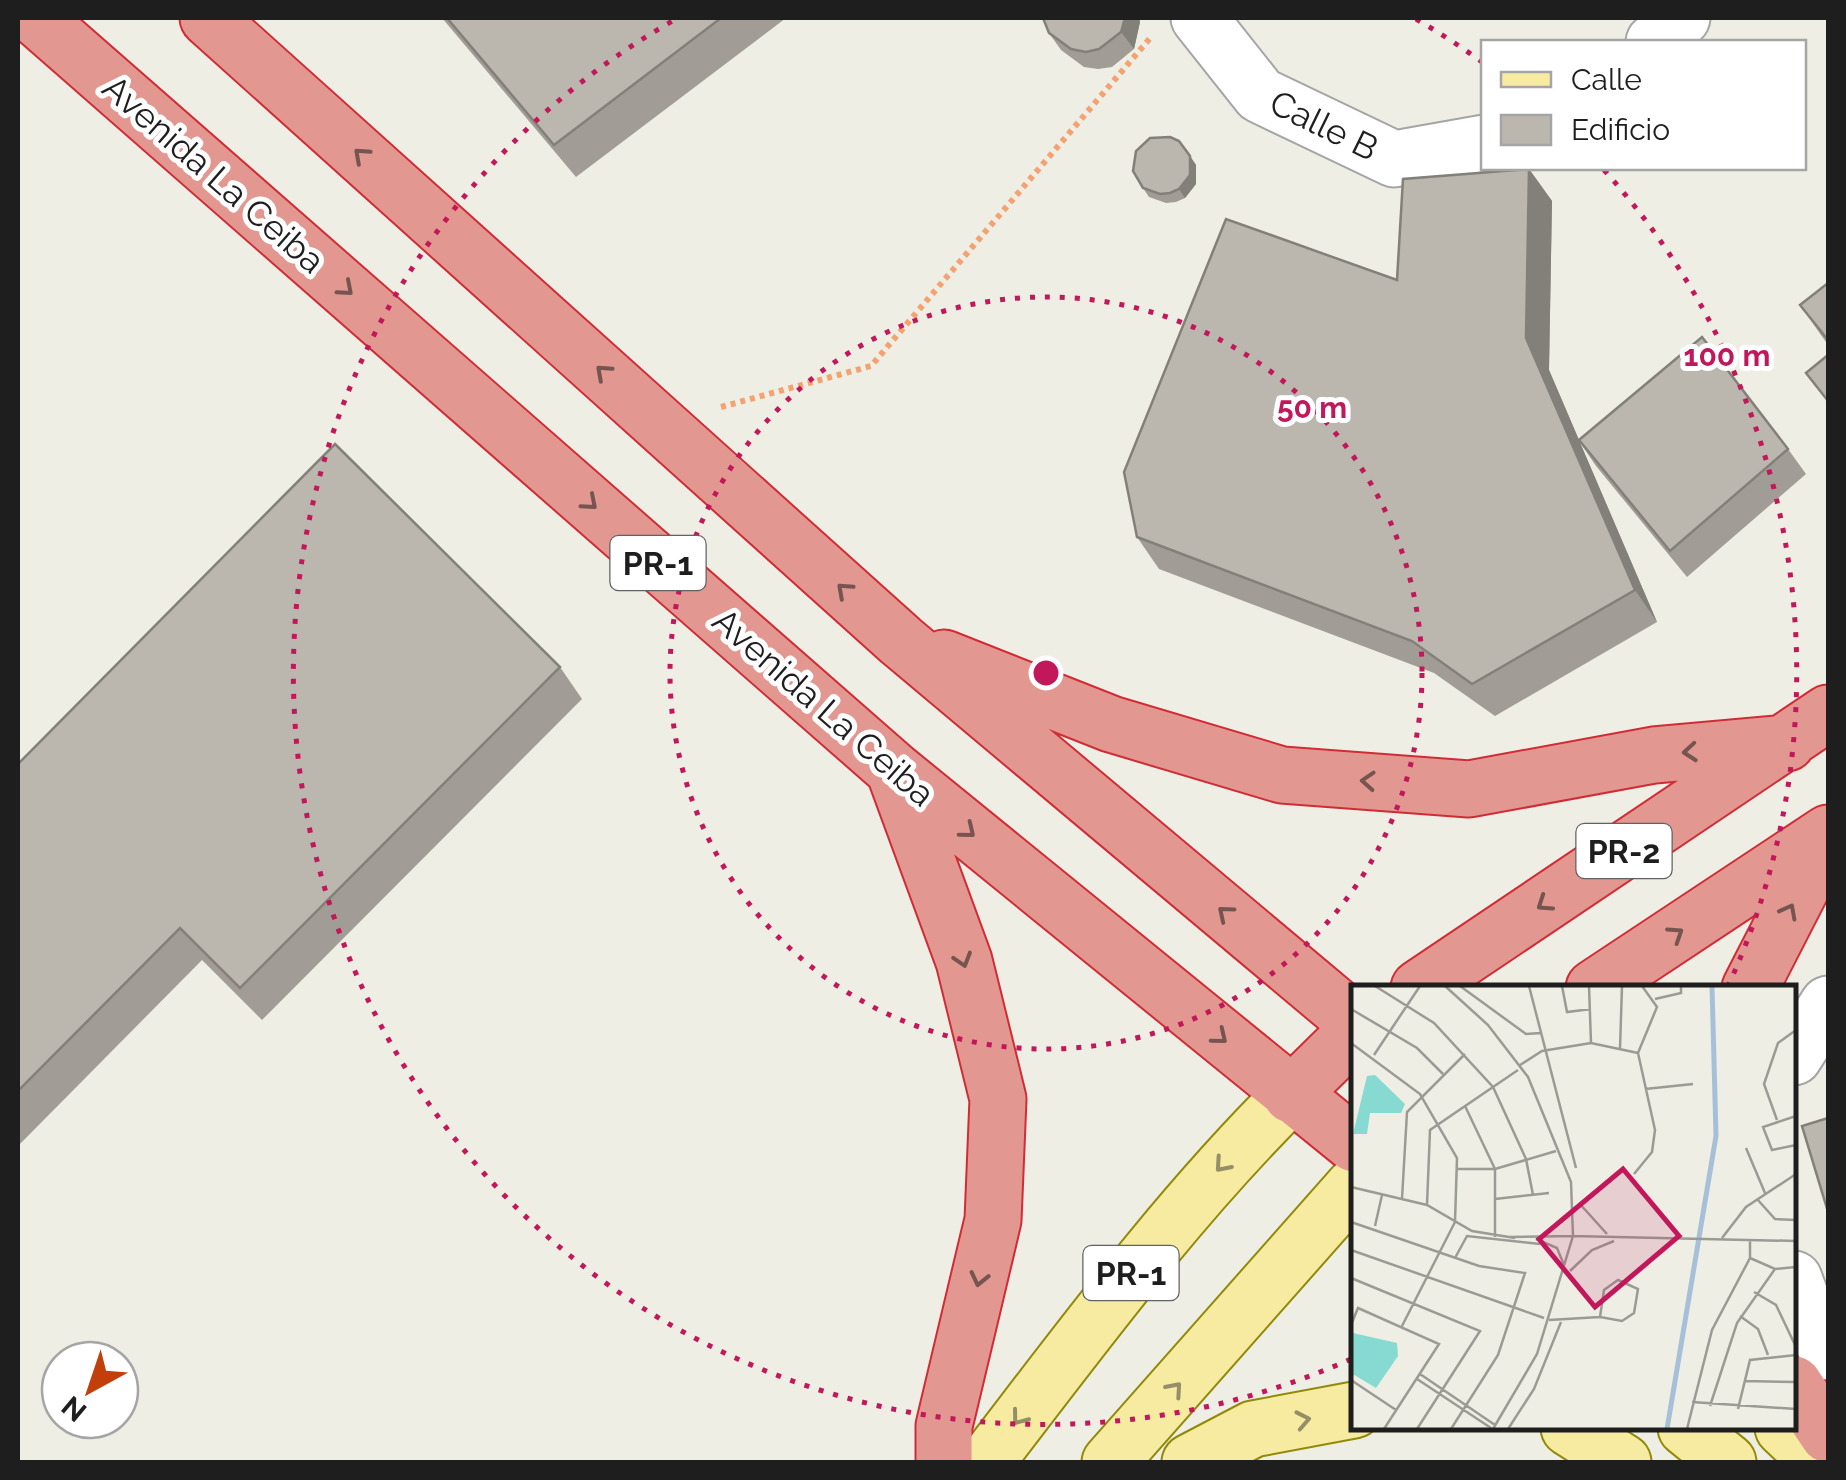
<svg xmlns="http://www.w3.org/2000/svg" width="1846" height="1480" viewBox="0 0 1846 1480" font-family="Raleway,sans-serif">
	<rect width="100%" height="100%" fill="#eeeee4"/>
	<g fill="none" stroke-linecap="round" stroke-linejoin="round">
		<defs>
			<path id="street" d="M 1199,18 L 1260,95 L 1394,159 L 1484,143
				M 1654,42 L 1682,18
				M 1794,1057 L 1828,1004
				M 1794,1279 L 1807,1314 L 1828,1352"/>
			<path id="primary" d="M 1569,1428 L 1623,1462
				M 1686,1428 L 1728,1462
				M 1783,1428 L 1819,1462
				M 986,1462 C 1083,1336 1177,1208 1291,1095
				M 1110,1462 L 1354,1186
				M 1190,1462 L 1253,1429 L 1354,1410"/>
			<path id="highway" d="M 36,18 L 894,770 L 1354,1144
				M 208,18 L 901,641 L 1354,1021
				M 944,658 L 1111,724 L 1282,775 L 1469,789 L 1654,755 L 1787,743
				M 895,773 L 964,961 L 998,1099 L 993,1220 L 944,1426 L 944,1462
				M 1419,988 L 1828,713
				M 1594,988 L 1828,833
				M 1750,988 L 1828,836
				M 1291,1095 L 1354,1033
				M 1794,1384 L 1828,1435"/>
		</defs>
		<use href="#street" stroke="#a5a5a5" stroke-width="59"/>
		<use href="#primary" stroke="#918a07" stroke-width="59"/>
		<use href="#highway" stroke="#d12c36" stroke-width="59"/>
		<path stroke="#f3a371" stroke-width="6" stroke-dasharray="5 5" stroke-linecap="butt" d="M 721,407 L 871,366 L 1151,37"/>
		<use href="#street" stroke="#fff" stroke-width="55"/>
		<use href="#primary" stroke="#f7eaa1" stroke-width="55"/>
		<use href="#highway" stroke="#e29890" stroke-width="55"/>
	</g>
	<path fill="#a19d96" d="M 442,18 L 786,18 L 576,177 Z
		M 1043,18 L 1139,18 L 1140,22 L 1134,49 L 1112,67 L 1098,69 L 1084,67 L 1061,50 L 1049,33 Z
		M 1179,141 L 1196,165 L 1196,184 L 1185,198 L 1176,202 L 1166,203 L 1149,197 L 1143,188 Z
		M 1529,169 L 1552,201 L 1549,370 L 1579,440 L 1788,449 L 1806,474 L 1687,577 L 1596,466 L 1579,441 L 1657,622 L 1495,716 L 1434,673 L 1159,569 L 1137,537 L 1397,280 Z
		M 1828,283 L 1828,345 L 1800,305 Z
		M 560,667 L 582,699 L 262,1020 L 202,960 L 18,1146 L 18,764 Z"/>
	<path fill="#83807a" d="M 1125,18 L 1139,18 L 1140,22 L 1134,49 L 1121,32 Z
		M 1190,156 L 1196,165 L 1196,184 L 1185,198 L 1179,189 Z
		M 1529,169 L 1552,201 L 1549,370 L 1657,622 L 1635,590 L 1526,338 Z"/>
	<path fill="#bbb7ae" stroke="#83807a" stroke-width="2.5" d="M 447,18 L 721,18 L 554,145 Z
		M 1043,18 L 1125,18 L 1121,32 L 1099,49 L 1086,52 L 1071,49 L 1049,33 Z
		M 1170,137 L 1179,141 L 1190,156 L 1190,175 L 1179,189 L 1170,193 L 1160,194 L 1143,188 L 1133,171 L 1136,151 L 1150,138 Z
		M 1529,169 L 1526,338 L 1635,590 L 1472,684 L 1412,641 L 1137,537 L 1124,472 L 1226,219 L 1397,280 L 1403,179 Z
		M 1828,283 L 1828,340 L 1800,305 Z
		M 1702,337 L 1788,449 L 1670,551 L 1579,440 Z
		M 1828,355 L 1828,401 L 1806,373 Z
		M 335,444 L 560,667 L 240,988 L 180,928 L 18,1091 L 18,764 Z
		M 1828,1118 L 1828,1212 L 1802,1126 Z"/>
	<defs><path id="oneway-chevron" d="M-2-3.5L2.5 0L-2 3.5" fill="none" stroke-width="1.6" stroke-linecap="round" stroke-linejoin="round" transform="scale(2.5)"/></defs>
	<g stroke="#765551">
		<use href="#oneway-chevron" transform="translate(361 155) rotate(-138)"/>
		<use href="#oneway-chevron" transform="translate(346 289) rotate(41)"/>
		<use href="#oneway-chevron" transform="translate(603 372) rotate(-138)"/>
		<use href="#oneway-chevron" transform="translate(590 503) rotate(41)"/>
		<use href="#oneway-chevron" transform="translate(844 590) rotate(-138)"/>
		<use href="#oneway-chevron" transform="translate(1690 752) rotate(175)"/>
		<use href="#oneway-chevron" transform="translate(1368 781) rotate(-176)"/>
		<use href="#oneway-chevron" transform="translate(968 831) rotate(39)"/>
		<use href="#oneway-chevron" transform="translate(1544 904) rotate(146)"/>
		<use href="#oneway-chevron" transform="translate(1789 911) rotate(-62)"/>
		<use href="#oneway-chevron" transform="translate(1225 913) rotate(-140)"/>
		<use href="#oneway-chevron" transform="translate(1676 934) rotate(-33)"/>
		<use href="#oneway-chevron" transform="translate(963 960) rotate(73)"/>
		<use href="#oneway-chevron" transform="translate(1220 1037) rotate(39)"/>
		<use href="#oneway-chevron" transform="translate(979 1279) rotate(103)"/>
	</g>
	<g stroke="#958e66">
		<use href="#oneway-chevron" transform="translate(1222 1165) rotate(131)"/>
		<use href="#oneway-chevron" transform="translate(1175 1389) rotate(-49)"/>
		<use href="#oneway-chevron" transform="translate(1019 1418) rotate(127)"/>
		<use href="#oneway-chevron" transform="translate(1303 1420) rotate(-11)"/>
	</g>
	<g fill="none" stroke="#c2185b" stroke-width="5" stroke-dasharray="5 10">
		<circle cx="1046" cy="673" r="376"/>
		<path d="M1351 1359A751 751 0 0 1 676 19M1416 19A751 751 0 0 1 1482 62M1604 170A751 751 0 0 1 1729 984"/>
	</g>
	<g text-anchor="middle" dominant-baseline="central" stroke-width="10" stroke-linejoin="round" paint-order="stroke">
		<g fill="#fff" stroke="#626262" stroke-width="2.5">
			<rect x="610.5" y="536" width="95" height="54" rx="8"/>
			<rect x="1576.5" y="824" width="95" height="54" rx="8"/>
			<rect x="1083.5" y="1246" width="95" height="54" rx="8"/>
		</g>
		<g font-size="32" font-weight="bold" fill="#1e1e1e">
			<text x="658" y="563">PR-1</text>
			<text x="1624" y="851">PR-2</text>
			<text x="1131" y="1273">PR-1</text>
		</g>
		<g font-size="35" fill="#1e1e1e" stroke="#fff">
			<text transform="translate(1324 125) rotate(26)">Calle B</text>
			<text transform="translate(214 174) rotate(41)">Avenida La Ceiba</text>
			<text transform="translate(824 707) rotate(41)">Avenida La Ceiba</text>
		</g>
	</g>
	<g transform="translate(1351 985)">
		<rect width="445" height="445" fill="#eeeee4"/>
		<path d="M 24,90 L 54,119 L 50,128 L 19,128 L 16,149 L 2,149 L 16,91 ZM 2,348 L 46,358 L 47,371 L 25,403 L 0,388 Z" fill="#86dad1"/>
		<path fill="none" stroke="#a7c0da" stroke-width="5" d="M 316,444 L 365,151 L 361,1"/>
		<path fill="none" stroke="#9b9b95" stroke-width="2.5" d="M 24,1 L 83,38 L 142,102 L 175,174 L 182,210M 94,1 L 137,40 L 177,92 L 220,197 L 222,251 L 158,252M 109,1 L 175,49 L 190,48M 178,1 L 225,183M 211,1 L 216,27 L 240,24M 238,1 L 240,58M 304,14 L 330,8 L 330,1M 0,24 L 66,63 L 92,89M 0,58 L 69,109 L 106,173 L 104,237 L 51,341M 269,64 L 271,1M 287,68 L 306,22 L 291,1M 23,70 L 69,1M 169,80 L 191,66 L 240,58 L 287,68M 294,104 L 342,99M 114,121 L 144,184 L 144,252M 445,131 L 412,142 L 421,165 L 445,160M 426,135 L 413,99 L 427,58 L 445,45M 395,163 L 414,208M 106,184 L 144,184 L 205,166M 283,189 L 301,167 L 304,145 L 287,68M 0,202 L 76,220 L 121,246 L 164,253M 51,214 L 56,127 L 114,69M 144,214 L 198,208M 406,214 L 424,234 L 445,235M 228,218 L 256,249M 76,220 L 79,145 L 167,85M 0,237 L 128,281 L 174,288 L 147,370 L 100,444M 24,241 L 31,210M 371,253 L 395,222 L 445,189M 185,254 L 206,263 L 213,280M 0,265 L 193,333M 104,273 L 116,251 L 189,259M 399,273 L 424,284 L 445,282M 219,286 L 241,265 L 263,256M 0,293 L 129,346 L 66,444M 267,295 L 287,304 L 283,328 L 271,336 L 249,332 L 253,305 ZM 403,307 L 425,320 L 445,362M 389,331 L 407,344 L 417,370M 198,335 L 249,332M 0,340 L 7,323 L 88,359 L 33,444M 69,389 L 144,440M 66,394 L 140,443M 0,395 L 45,425M 393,396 L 445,397M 341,417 L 445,424M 359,421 L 386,338 L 424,284M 387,424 L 399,375 L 445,370M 142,444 L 186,369 L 222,251 L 445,256M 157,444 L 183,404 L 210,337M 336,444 L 361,345 L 399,273 L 399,254"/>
		<path fill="#c2185b" fill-opacity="0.15" stroke="#c2185b" stroke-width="5" d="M 272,184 L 328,251 L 244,322 L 188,254 Z"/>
		<rect width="445" height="445" fill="none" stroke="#1e1e1e" stroke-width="5"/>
	</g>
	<circle cx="1046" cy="673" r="15" fill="#c2185b" stroke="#fff" stroke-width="5"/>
	<g font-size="30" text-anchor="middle" font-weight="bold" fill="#c2185b" stroke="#fff" stroke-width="10" stroke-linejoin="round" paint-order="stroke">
		<text x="1727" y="366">100 m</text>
		<text x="1312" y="418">50 m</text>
	</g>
	<rect width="1846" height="1480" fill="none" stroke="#1e1e1e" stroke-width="40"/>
	<rect x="1481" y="40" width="325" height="130" fill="#ffffff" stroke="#a5a5a5" stroke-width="2.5"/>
	<rect x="1501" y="72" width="50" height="15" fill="#f7eaa1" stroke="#a5a5a5" stroke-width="2.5"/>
	<text x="1571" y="90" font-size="30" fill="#1e1e1e">Calle</text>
	<rect x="1501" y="115" width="50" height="30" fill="#bbb7ae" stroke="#a5a5a5" stroke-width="2.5"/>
	<text x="1571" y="140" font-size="30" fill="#1e1e1e">Edificio</text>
	<g transform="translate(90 1390) rotate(220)"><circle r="48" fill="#ffffff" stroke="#a5a5a5" stroke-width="2.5"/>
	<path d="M0-8L18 38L0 25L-18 38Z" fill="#c23e0a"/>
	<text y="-15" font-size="28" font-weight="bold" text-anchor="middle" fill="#1e1e1e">N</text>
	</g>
</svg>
